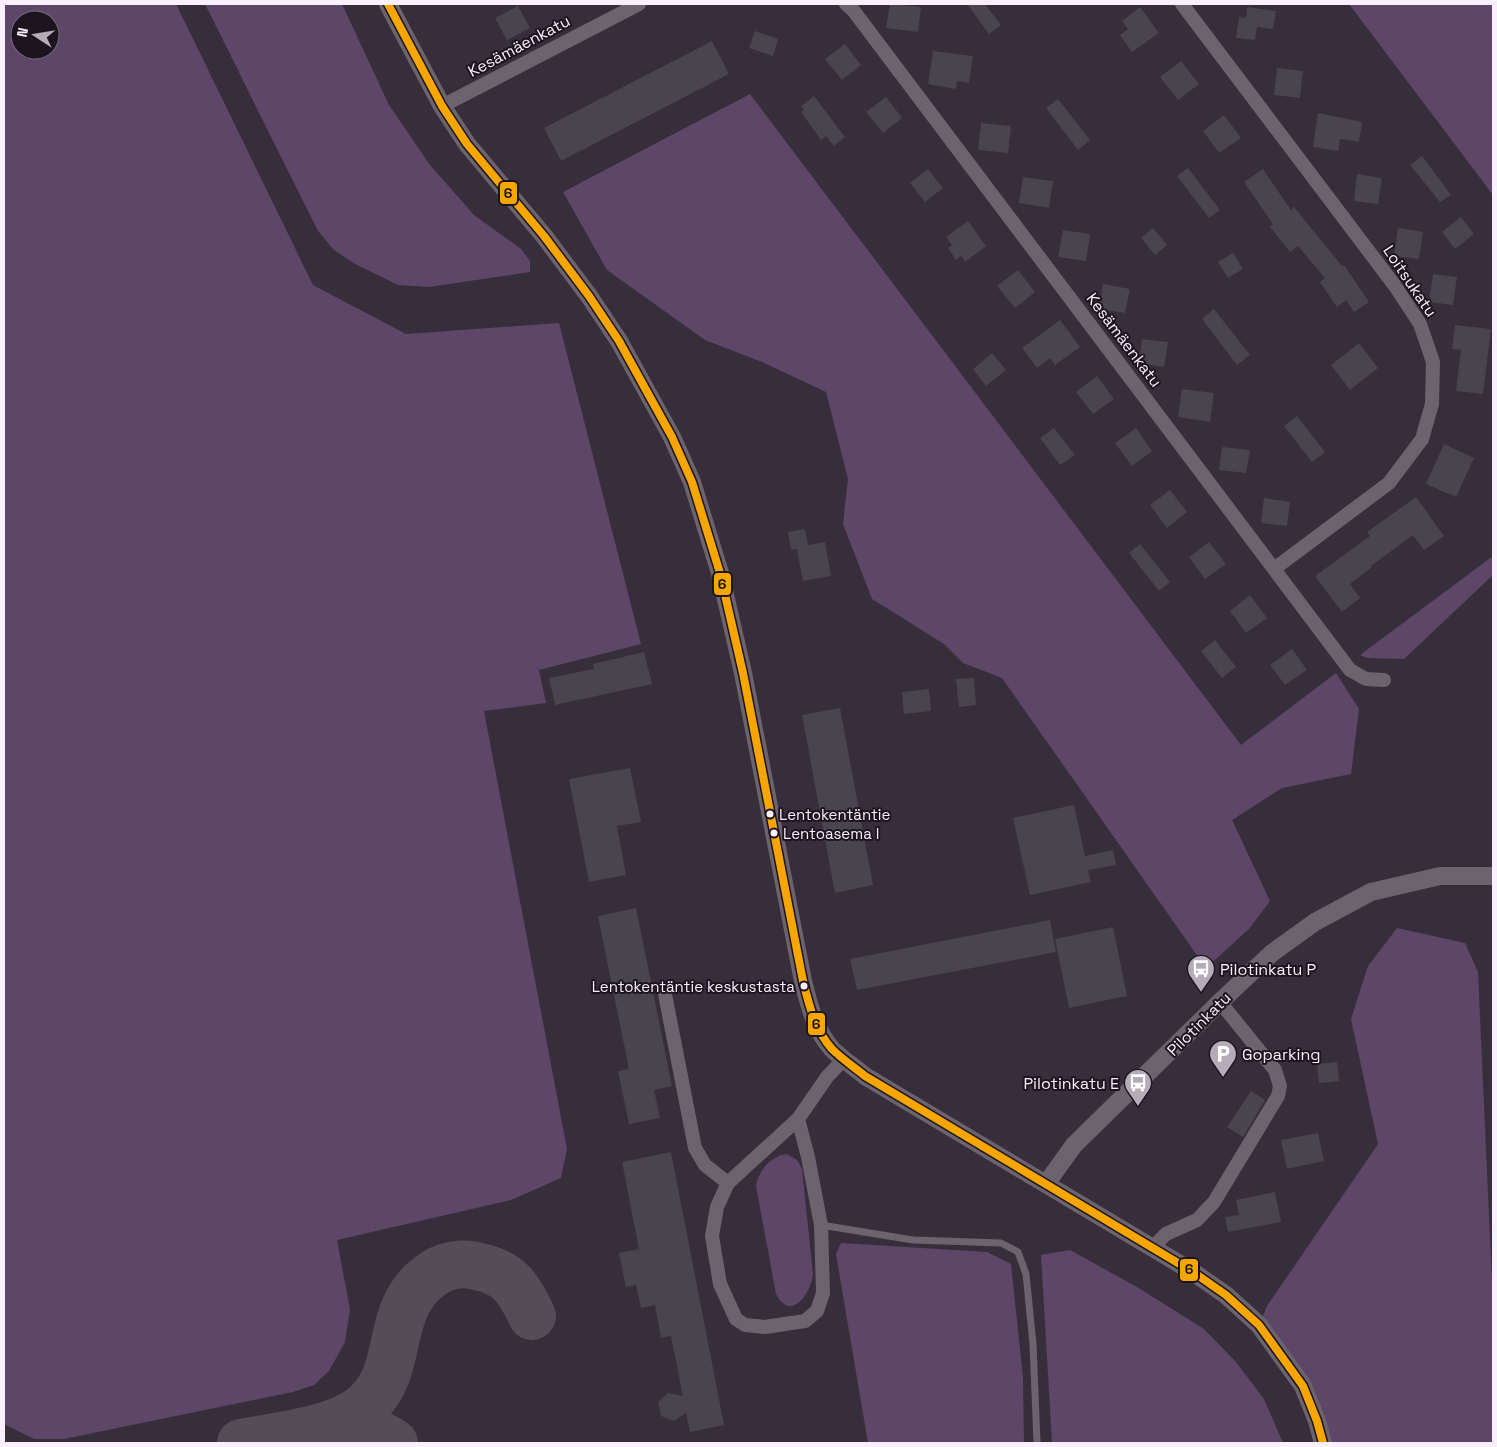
<svg xmlns="http://www.w3.org/2000/svg" width="1497" height="1447" viewBox="0 0 1497 1447" font-family="'Space Grotesk',sans-serif">
	<rect width="100%" height="100%" fill="#362e3a"/>
	<path fill="#5e4668" fill-rule="evenodd" d="M 4,4 L 176,4 L 313,285 L 406,334 L 559,323 L 641,644 L 539,670 L 546,703 L 484,711 L 567,1149 L 561,1178 L 511,1200 L 337,1240 L 350,1309 L 345,1342 L 329,1371 L 314,1385 L 293,1392 L 64,1439 L 34,1439 L 4,1424 ZM 20,20 L 50,20 L 50,50 L 20,50 Z
		M 205,4 L 342,4 L 389,105 L 430,165 L 474,215 L 521,249 L 530,261 L 530,272 L 429,287 L 398,285 L 355,264 L 334,250 L 318,231 Z
		M 1349,4 L 1493,4 L 1493,195 Z
		M 750,94 L 1241,745 L 1336,673 L 1359,709 L 1351,774 L 1282,788 L 1232,820 L 1270,901 L 1249,929 L 1206,968 L 1002,678 L 963,663 L 944,644 L 872,599 L 843,524 L 848,479 L 826,392 L 762,362 L 705,340 L 607,270 L 563,192 Z
		M 1493,556 L 1493,575 L 1404,659 L 1367,658 L 1360,655 Z
		M 1397,928 L 1465,943 L 1478,972 L 1493,1303 L 1493,1443 L 1323,1443 L 1317,1421 L 1259,1325 L 1267,1306 L 1378,1144 L 1351,1019 L 1368,966 Z
		M 787,1154 L 797,1160 L 802,1169 L 813,1274 C 811,1293 791,1323 776,1294 L 756,1186 C 758,1171 772,1155 787,1154 Z
		M 841,1243 L 987,1252 L 1011,1264 L 1023,1377 L 1024,1443 L 868,1443 L 836,1254 Z
		M 1070,1250 L 1137,1287 L 1204,1329 L 1236,1362 L 1264,1399 L 1283,1443 L 1052,1443 L 1041,1255 Z"/>
	<g fill="none" stroke-linecap="round" stroke-linejoin="round">
		<path stroke="#544c57" stroke-width="48" d="M 336,1424 C 357,1427 376,1430 394,1443
			M 241,1443 C 277,1436 339,1430 366,1405 C 406,1370 383,1310 430,1276 C 443,1266 460,1262 476,1266 C 509,1272 519,1288 532,1316"/>
	</g>
	<path fill="#4a444d" d="M 890,4 L 921,7 L 918,32 L 886,28 Z
		M 967,4 L 985,4 L 1001,25 L 989,34 Z
		M 518,6 L 530,28 L 507,40 L 495,18 Z
		M 1140,7 L 1159,33 L 1132,52 L 1120,35 L 1128,29 L 1122,21 Z
		M 1247,7 L 1276,11 L 1273,29 L 1257,27 L 1255,40 L 1236,38 L 1239,17 L 1246,18 Z
		M 755,31 L 778,39 L 773,56 L 749,48 Z
		M 712,41 L 729,74 L 561,161 L 544,128 Z
		M 845,44 L 861,65 L 842,80 L 825,59 Z
		M 933,51 L 973,56 L 969,83 L 957,81 L 956,89 L 928,84 Z
		M 1181,61 L 1199,84 L 1178,100 L 1160,77 Z
		M 1277,68 L 1303,71 L 1300,98 L 1274,95 Z
		M 814,96 L 845,137 L 834,146 L 826,136 L 821,140 L 801,112 L 804,110 L 801,106 Z
		M 886,97 L 902,118 L 883,133 L 866,112 Z
		M 1058,99 L 1090,140 L 1078,150 L 1046,108 Z
		M 1318,113 L 1362,122 L 1359,142 L 1340,139 L 1338,151 L 1313,147 Z
		M 1224,115 L 1241,138 L 1219,153 L 1203,131 Z
		M 981,123 L 1011,126 L 1008,153 L 978,150 Z
		M 1422,156 L 1451,195 L 1440,202 L 1410,165 Z
		M 1188,168 L 1220,210 L 1209,218 L 1177,176 Z
		M 928,169 L 943,188 L 925,202 L 910,183 Z
		M 1263,169 L 1291,210 L 1294,207 L 1342,266 L 1344,265 L 1369,302 L 1354,312 L 1346,300 L 1337,307 L 1320,282 L 1325,278 L 1298,246 L 1290,252 L 1270,227 L 1273,224 L 1244,182 Z
		M 1357,174 L 1382,178 L 1378,204 L 1354,201 Z
		M 1023,177 L 1053,181 L 1049,208 L 1019,203 Z
		M 1461,217 L 1474,234 L 1455,249 L 1442,232 Z
		M 968,221 L 986,246 L 965,262 L 961,256 L 956,260 L 948,248 L 952,245 L 946,237 Z
		M 1153,228 L 1167,245 L 1155,255 L 1141,238 Z
		M 1398,228 L 1423,232 L 1419,259 L 1394,256 Z
		M 1063,230 L 1090,234 L 1086,261 L 1058,257 Z
		M 1233,253 L 1243,269 L 1228,278 L 1218,262 Z
		M 1018,270 L 1035,292 L 1015,308 L 997,286 Z
		M 1433,274 L 1457,277 L 1453,305 L 1429,302 Z
		M 1103,284 L 1130,289 L 1125,313 L 1099,309 Z
		M 1214,309 L 1250,355 L 1237,365 L 1202,319 Z
		M 1060,320 L 1080,347 L 1055,365 L 1050,358 L 1037,368 L 1022,348 Z
		M 1455,325 L 1491,329 L 1483,394 L 1456,391 L 1461,350 L 1452,349 Z
		M 1142,339 L 1168,342 L 1164,367 L 1139,363 Z
		M 1359,343 L 1378,368 L 1350,390 L 1331,365 Z
		M 992,353 L 1006,370 L 986,386 L 973,369 Z
		M 1097,376 L 1114,399 L 1093,414 L 1076,392 Z
		M 1182,389 L 1214,393 L 1210,422 L 1178,417 Z
		M 1297,416 L 1325,452 L 1312,462 L 1284,426 Z
		M 1054,428 L 1075,455 L 1060,465 L 1040,438 Z
		M 1136,428 L 1152,451 L 1132,466 L 1115,443 Z
		M 1444,444 L 1474,458 L 1456,497 L 1426,484 Z
		M 1222,447 L 1250,450 L 1246,473 L 1219,470 Z
		M 1170,490 L 1187,512 L 1167,528 L 1150,505 Z
		M 1416,497 L 1444,536 L 1424,550 L 1413,535 L 1371,566 L 1372,567 L 1350,584 L 1360,598 L 1342,612 L 1315,576 L 1370,536 L 1367,532 Z
		M 1264,498 L 1290,502 L 1287,526 L 1261,523 Z
		M 805,529 L 808,545 L 825,542 L 831,576 L 803,581 L 797,549 L 791,550 L 788,532 Z
		M 1209,542 L 1226,564 L 1205,579 L 1189,557 Z
		M 1140,544 L 1170,582 L 1159,591 L 1129,553 Z
		M 1250,595 L 1267,618 L 1246,633 L 1230,611 Z
		M 1215,640 L 1236,667 L 1222,678 L 1201,651 Z
		M 1292,649 L 1307,670 L 1285,685 L 1270,665 Z
		M 644,652 L 652,684 L 555,705 L 549,678 L 594,669 L 593,664 Z
		M 974,678 L 976,705 L 959,707 L 956,679 Z
		M 929,689 L 931,711 L 904,714 L 902,692 Z
		M 840,708 L 873,885 L 835,893 L 802,715 Z
		M 630,768 L 641,822 L 617,826 L 626,875 L 589,882 L 569,779 Z
		M 1074,805 L 1085,856 L 1113,850 L 1116,865 L 1088,870 L 1091,882 L 1030,895 L 1013,818 Z
		M 636,908 L 672,1086 L 654,1090 L 660,1118 L 629,1124 L 618,1071 L 629,1069 L 598,916 Z
		M 1050,920 L 1056,952 L 857,990 L 850,959 Z
		M 1113,927 L 1127,996 L 1069,1008 L 1055,939 Z
		M 1337,1062 L 1339,1081 L 1319,1083 L 1317,1064 Z
		M 1251,1091 L 1265,1100 L 1243,1137 L 1227,1127 Z
		M 1318,1133 L 1324,1161 L 1287,1169 L 1281,1140 Z
		M 671,1152 L 724,1425 L 690,1432 L 686,1413 L 674,1421 L 661,1416 L 658,1402 L 668,1393 L 683,1396 L 671,1336 L 661,1338 L 655,1305 L 641,1308 L 636,1285 L 626,1287 L 619,1253 L 639,1249 L 622,1162 Z
		M 1275,1192 L 1281,1222 L 1228,1232 L 1225,1217 L 1239,1215 L 1236,1200 Z"/>
	<g fill="none" stroke-linecap="round" stroke-linejoin="round">
		<path stroke="#6b646d" stroke-width="7" d="M 821,1225 L 913,1240 L 1001,1243 L 1018,1252 L 1026,1274 L 1033,1344 L 1037,1443"/>
		<path stroke="#6b646d" stroke-width="14" d="M 846,4 L 853,10 L 1350,670 L 1366,679 L 1384,680
			M 1182,4 L 1395,286 L 1420,324 L 1433,362 L 1432,404 L 1422,439 L 1389,483 L 1274,569
			M 442,106 L 639,4
			M 664,989 L 695,1148 L 705,1165 L 728,1183
			M 798,1119 L 808,1157 L 821,1225 L 823,1293 L 817,1311 L 805,1321 L 765,1327 L 745,1325 L 736,1319 L 720,1284 L 712,1236 L 717,1207 L 728,1183 L 798,1119 L 827,1077 L 844,1059
			M 1152,1248 L 1166,1234 L 1197,1220 L 1214,1202 L 1278,1096 L 1280,1086 L 1275,1070 L 1220,1002"/>
		<path stroke="#6b646d" stroke-width="18" d="M 388,4 L 442,106 L 467,144 L 544,236 L 589,296 L 619,341 L 672,437 L 692,482 L 720,573 L 743,673 L 803,981 C 809,1005 815,1030 832,1049 C 842,1059 854,1067 865,1076 L 1193,1272 L 1226,1295 L 1259,1325 L 1303,1386 L 1317,1421 L 1323,1443
			M 1046,1184 L 1074,1145 L 1220,1002 L 1272,953 L 1315,922 L 1371,892 L 1440,876 L 1493,876"/>
		<defs>
			<path id="bus-1" d="M 388,4 L 442,106 L 467,144 L 544,236 L 589,296 L 619,341 L 672,437 L 692,482 L 720,573 L 743,673 L 803,981 C 809,1005 815,1030 832,1049 C 842,1059 854,1067 865,1076 L 1193,1272 L 1226,1295 L 1259,1325 L 1303,1386 L 1317,1421 L 1323,1443"/>
		</defs>
		<use href="#bus-1" stroke="#1c151f" stroke-width="11"/>
		<use href="#bus-1" stroke="#f7a600" stroke-width="8"/>
	</g>
	<defs>
		<symbol id="bus-pin" viewBox="-11 -11 22 30"><path d="M0 17L-7.5 6A9.5 9.5 0 1 1 7.5 6Z" fill="#b5abb9" stroke="#1c151f"/><path d="M-5-6H5V4H4V6H2V4H-2V6H-4V4H-5ZM-3.5-4V0h7V-4ZM-3.5 1.2v1.5H-2V1.2ZM2 1.2v1.5H3.5V1.2Z" fill="#fff"/></symbol>
		<symbol id="parking-pin" viewBox="-11 -11 22 30"><path d="M0 17L-7.5 6A9.5 9.5 0 1 1 7.5 6Z" fill="#b5abb9" stroke="#1c151f"/><path d="M-3.5-5.5H1a3.5 3.5 0 0 1 0 7H-1V5.5H-3.5ZM-1-3.4V-.6H.8a1.4 1.4 0 0 0 0-2.8Z" fill="#fff"/></symbol>
	</defs>
	<g fill-rule="evenodd">
		<use href="#bus-pin" x="1185" y="953" width="32" height="43"/>
		<use href="#parking-pin" x="1207" y="1038" width="32" height="43"/>
		<use href="#bus-pin" x="1122" y="1067" width="32" height="43"/>
	</g>
	<g fill="#f9effd" stroke="#1c151f" stroke-width="2">
		<circle cx="770" cy="814" r="4.5"/>
		<circle cx="774" cy="833" r="4.5"/>
		<circle cx="804" cy="986" r="4.5"/>
	</g>
	<g text-anchor="middle" dominant-baseline="central" stroke-width="4" stroke-linejoin="round" paint-order="stroke">
		<g font-size="15" fill="#f9effd" stroke="#1c151f" text-anchor="start">
			<text x="779" y="814">Lentokentäntie</text>
			<text x="783" y="833">Lentoasema I</text>
			<text x="795" y="986" text-anchor="end">Lentokentäntie keskustasta</text>
		</g>
		<g font-size="16" fill="#f9effd" stroke="#1c151f">
			<text transform="translate(519 46) rotate(-28)">Kesämäenkatu</text>
			<text transform="translate(1410 281) rotate(56)">Loitsukatu</text>
			<text transform="translate(1124 340) rotate(53)">Kesämäenkatu</text>
			<text transform="translate(1199 1024) rotate(-45)">Pilotinkatu</text>
		</g>
		<g font-size="16" fill="#f9effd" stroke="#1c151f" text-anchor="start">
			<text x="1220" y="969">Pilotinkatu P</text>
			<text x="1242" y="1054">Goparking</text>
			<text x="1119" y="1083" text-anchor="end">Pilotinkatu E</text>
		</g>
	</g>
	<g stroke="#1c151f" stroke-width="2">
		<rect x="499" y="181" width="19" height="24" rx="5" fill="#f7a600"/>
		<rect x="713" y="572" width="19" height="24" rx="5" fill="#f7a600"/>
		<rect x="807" y="1012" width="19" height="24" rx="5" fill="#f7a600"/>
		<rect x="1179" y="1258" width="20" height="24" rx="5" fill="#f7a600"/>
	</g>
	<g font-size="14" text-anchor="middle" font-weight="bold" fill="#111">
		<text x="508" y="198">6</text>
		<text x="722" y="589">6</text>
		<text x="816" y="1029">6</text>
		<text x="1189" y="1274">6</text>
	</g>
	<rect width="1497" height="1447" fill="none" stroke="#f9effd" stroke-width="10"/>
	<g transform="translate(35 35) rotate(282)"><circle r="24" fill="#1c151f" stroke="#746c78"/>
	<path d="M0-4L9 19L0 12L-9 19Z" fill="#b5abb9"/>
	<text y="-8" font-size="14" font-weight="bold" text-anchor="middle" fill="#f9effd">N</text>
	</g>
</svg>
